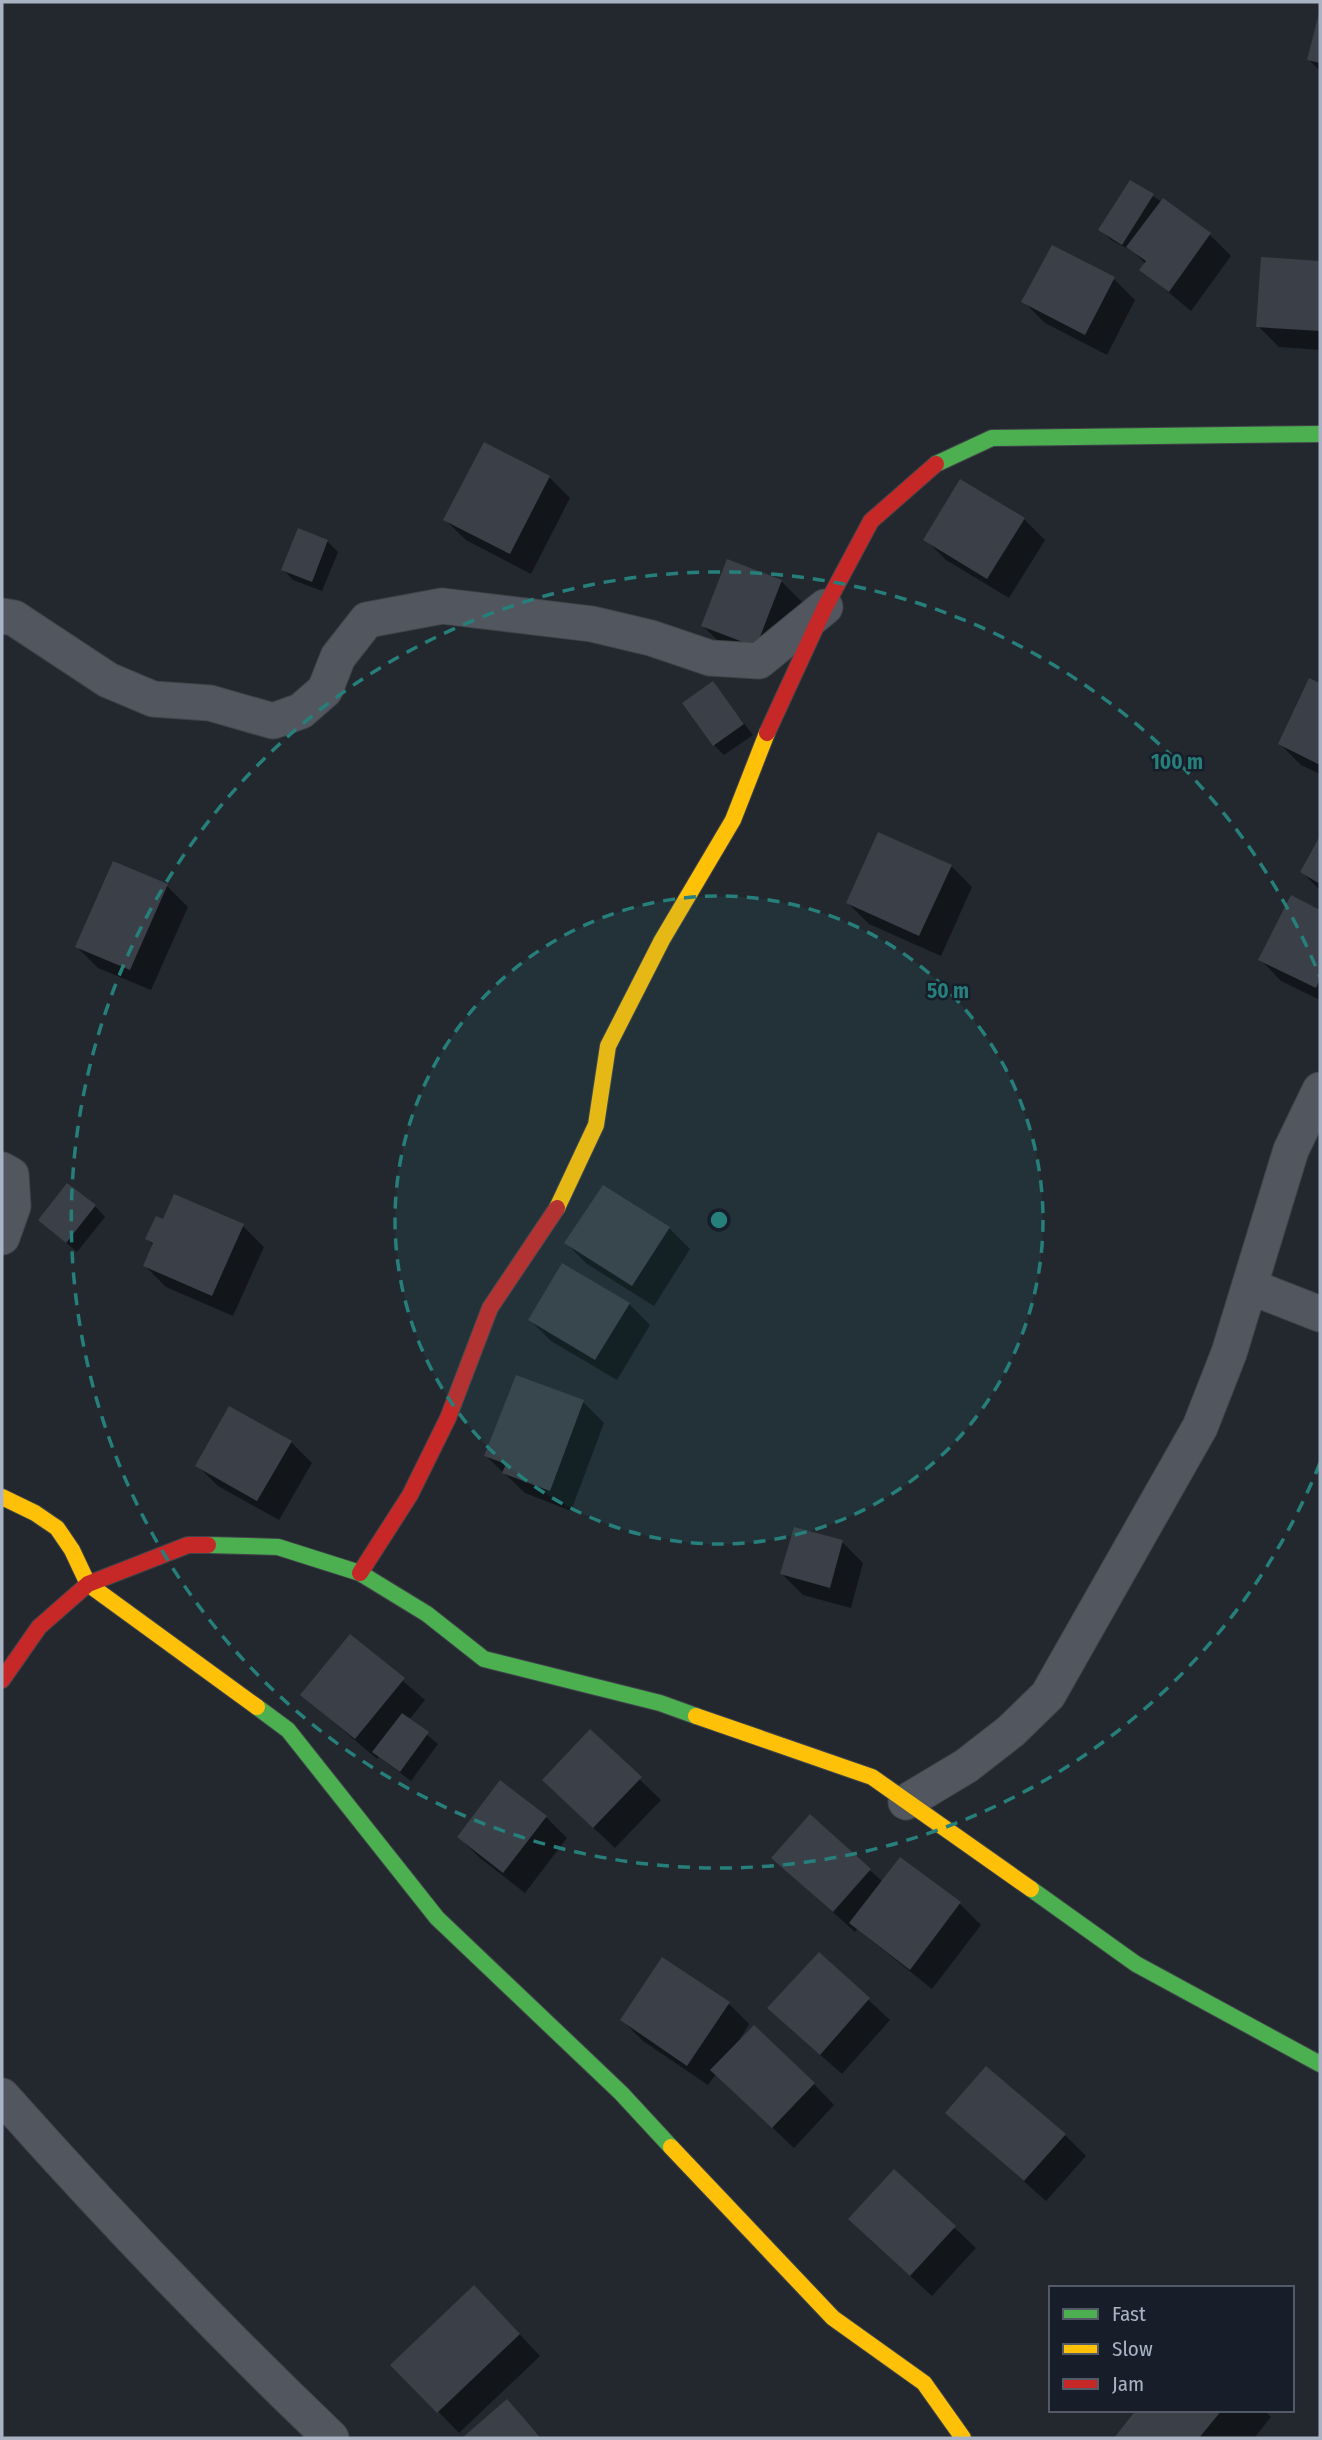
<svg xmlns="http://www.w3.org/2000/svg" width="1322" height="2440" viewBox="0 0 1322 2440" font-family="'Fira Sans Condensed',sans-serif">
	<rect width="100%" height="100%" fill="#23282f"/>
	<path fill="#0007" d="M 1320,12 L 1320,71 L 1309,60 Z
		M 1153,196 L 1210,235 L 1231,256 L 1191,311 L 1142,270 L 1146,264 L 1134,252 L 1111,240 L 1100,230 Z
		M 1052,247 L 1114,279 L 1135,300 L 1107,355 L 1045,323 L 1024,302 Z
		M 1262,258 L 1320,262 L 1320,350 L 1279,347 L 1258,326 Z
		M 549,477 L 570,498 L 531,574 L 466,540 L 445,520 Z
		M 1024,519 L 1045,540 L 1009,598 L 946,560 L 925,539 Z
		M 327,541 L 338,552 L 322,591 L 293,580 L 283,569 Z
		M 781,581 L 802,602 L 777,667 L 724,647 L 703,626 Z
		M 1310,680 L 1320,685 L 1320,774 L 1301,765 L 1280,744 Z
		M 713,683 L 753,735 L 724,755 L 714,745 Z
		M 1320,840 L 1320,890 L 1302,872 Z
		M 951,866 L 972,887 L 941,956 L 869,924 L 848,903 Z
		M 167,886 L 188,907 L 151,990 L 98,968 L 77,947 Z
		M 1292,898 L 1320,911 L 1320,1000 L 1281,981 L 1261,960 Z
		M 175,1197 L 243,1226 L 264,1247 L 233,1316 L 166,1287 L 145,1266 L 154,1246 L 147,1239 L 164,1222 Z
		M 95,1206 L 105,1217 L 77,1252 L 40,1220 Z
		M 669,1228 L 690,1249 L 654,1306 L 587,1264 L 566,1243 Z
		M 629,1304 L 650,1325 L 617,1380 L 551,1341 L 530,1320 Z
		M 583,1402 L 604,1423 L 571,1511 L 525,1493 L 486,1456 Z
		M 291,1442 L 312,1463 L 279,1520 L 218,1486 L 197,1465 Z
		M 842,1542 L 863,1563 L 851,1608 L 803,1595 L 782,1574 Z
		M 350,1636 L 425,1700 L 409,1720 L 438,1744 L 411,1781 L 379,1757 L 377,1759 L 302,1695 Z
		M 590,1732 L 661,1800 L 615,1848 L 565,1801 Z
		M 546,1817 L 567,1838 L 525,1893 L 480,1858 L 459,1837 Z
		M 810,1817 L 883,1882 L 901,1859 L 960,1904 L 981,1925 L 932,1989 L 857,1929 L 855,1932 L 795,1878 Z
		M 819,1954 L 890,2020 L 842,2074 L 791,2029 Z
		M 729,2004 L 749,2024 L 740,2039 L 814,2084 L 834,2105 L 794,2148 L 716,2074 L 708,2085 L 643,2041 L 622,2020 Z
		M 947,2113 L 1065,2135 L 1086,2156 L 1046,2201 Z
		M 894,2171 L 976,2248 L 932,2296 L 871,2240 Z
		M 495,2308 L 540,2356 L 459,2433 L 393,2365 Z
		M 507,2402 L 542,2438 L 465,2438 Z
		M 1138,2410 L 1264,2410 L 1271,2417 L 1254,2438 L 1116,2438 Z"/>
	<path fill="#3b3f47" d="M 1320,9 L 1320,63 L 1307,60 Z
		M 1130,180 L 1154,194 L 1122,245 L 1098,230 Z
		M 1163,198 L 1211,233 L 1169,292 L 1139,270 L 1146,261 L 1126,247 Z
		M 1052,245 L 1115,277 L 1085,335 L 1021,302 Z
		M 1261,257 L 1320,261 L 1320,331 L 1256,327 Z
		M 484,442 L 550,476 L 510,554 L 443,520 Z
		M 960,479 L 1025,518 L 987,579 L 923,540 Z
		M 298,528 L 328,540 L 312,582 L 281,570 Z
		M 727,559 L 782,580 L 756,647 L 701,626 Z
		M 1309,678 L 1320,683 L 1320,765 L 1278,744 Z
		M 713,681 L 744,724 L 713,746 L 682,703 Z
		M 878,832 L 952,865 L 919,936 L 846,903 Z
		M 1320,836 L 1320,884 L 1300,872 Z
		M 113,861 L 168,884 L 130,970 L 75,947 Z
		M 1291,895 L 1320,910 L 1320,979 L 1316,988 L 1258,960 Z
		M 67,1183 L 96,1205 L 66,1243 L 38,1220 Z
		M 603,1185 L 670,1227 L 632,1286 L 564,1243 Z
		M 174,1194 L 244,1224 L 212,1296 L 143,1266 L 153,1243 L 145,1239 L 156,1216 L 163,1219 Z
		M 562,1263 L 630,1303 L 595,1360 L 528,1320 Z
		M 516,1375 L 584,1400 L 550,1491 L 502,1473 L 506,1464 L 484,1456 Z
		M 229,1406 L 292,1441 L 257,1501 L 195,1466 Z
		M 794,1527 L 843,1540 L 830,1588 L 780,1574 Z
		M 350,1634 L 405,1678 L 355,1739 L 300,1695 Z
		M 402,1713 L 429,1732 L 400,1772 L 372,1752 Z
		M 590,1729 L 642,1777 L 593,1828 L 542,1780 Z
		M 500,1780 L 547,1816 L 503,1873 L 457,1837 Z
		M 810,1814 L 871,1869 L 833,1912 L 771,1858 Z
		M 900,1857 L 961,1902 L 910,1970 L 849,1923 Z
		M 819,1952 L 870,1998 L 820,2055 L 767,2008 Z
		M 662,1957 L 730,2002 L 687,2066 L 620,2020 Z
		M 754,2025 L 815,2083 L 772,2128 L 710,2070 Z
		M 986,2066 L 1066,2134 L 1024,2181 L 945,2113 Z
		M 894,2169 L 956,2226 L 910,2276 L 848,2219 Z
		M 474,2285 L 520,2334 L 437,2413 L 390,2365 Z
		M 507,2399 L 541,2438 L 462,2438 Z
		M 1136,2410 L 1222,2410 L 1199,2438 L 1114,2438 Z"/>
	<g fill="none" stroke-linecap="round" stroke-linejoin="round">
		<defs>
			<path id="street" d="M 2,616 L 14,618 L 108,680 L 153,699 L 210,703 L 273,721 L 301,711 L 325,690 L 338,657 L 367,620 L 442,606 L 592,624 L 651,638 L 710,658 L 759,661 L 825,607
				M 2,1170 L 11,1175 L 13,1206 L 2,1237
				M 1251,1287 L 1320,1314
				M 906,1802 L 966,1766 L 1011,1731 L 1048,1695 L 1200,1427 L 1229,1353 L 1291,1150 L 1320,1090
				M 2,2096 C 108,2215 216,2328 331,2438"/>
			<path id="fast" d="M 936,464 L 992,438 L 1320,434
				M 208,1545 L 278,1547 L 360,1573 L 427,1614 L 484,1659 L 660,1703 L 696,1716
				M 257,1707 L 288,1730 L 437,1918 L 621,2093 L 671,2147
				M 1031,1889 L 1136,1964 L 1320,2064"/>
			<path id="slow" d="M 557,1208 L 596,1125 L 608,1046 L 662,940 L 733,820 L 767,733
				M 2,1497 L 35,1513 L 57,1528 L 72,1550 L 88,1584 L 257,1707
				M 696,1716 L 872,1777 L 1031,1889
				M 671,2147 L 833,2318 L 924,2383 L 963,2438"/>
			<path id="jam" d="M 767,733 L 825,607 L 871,521 L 936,464
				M 360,1573 L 410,1495 L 448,1418 L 490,1308 L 557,1208
				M 2,1680 L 39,1627 L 88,1584 L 188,1545 L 208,1545"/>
		</defs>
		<use href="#street" stroke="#40444a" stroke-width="37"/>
		<use href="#fast" stroke="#40444a" stroke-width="18"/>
		<use href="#slow" stroke="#40444a" stroke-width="18"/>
		<use href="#jam" stroke="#40444a" stroke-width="18"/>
		<use href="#street" stroke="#52575f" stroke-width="35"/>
		<use href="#fast" stroke="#4caf50" stroke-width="16"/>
		<use href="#slow" stroke="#ffc107" stroke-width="16"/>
		<use href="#jam" stroke="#c62828" stroke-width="16"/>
	</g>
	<circle cx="719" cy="1220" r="324" fill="#267f7b" fill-opacity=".12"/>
	<g fill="none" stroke="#267f7b" stroke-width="3.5" stroke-dasharray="12 9">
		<circle cx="719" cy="1220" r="324"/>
		<path d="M1320 1463A648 648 0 1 1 1320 977"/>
	</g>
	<circle cx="719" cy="1220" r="10" fill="#267f7b" stroke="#171e2a" stroke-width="3.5"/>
	<g font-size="21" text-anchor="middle" font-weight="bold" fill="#267f7b" stroke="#171e2a" stroke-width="5" stroke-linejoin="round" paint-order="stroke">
		<text x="1177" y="769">100 m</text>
		<text x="948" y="998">50 m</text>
	</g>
	<rect width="1322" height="2440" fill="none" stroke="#aab3c4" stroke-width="7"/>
	<rect x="1049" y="2286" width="245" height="126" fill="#171e2a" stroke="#525a68" stroke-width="2"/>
	<rect x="1063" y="2309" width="35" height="10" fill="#4caf50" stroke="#525a68" stroke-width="2"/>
	<text x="1112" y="2321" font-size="21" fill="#aab3c4">Fast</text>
	<rect x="1063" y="2344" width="35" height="10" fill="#ffc107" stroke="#525a68" stroke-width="2"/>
	<text x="1112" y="2356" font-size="21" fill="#aab3c4">Slow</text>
	<rect x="1063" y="2379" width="35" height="10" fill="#c62828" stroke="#525a68" stroke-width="2"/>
	<text x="1112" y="2391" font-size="21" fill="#aab3c4">Jam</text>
</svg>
